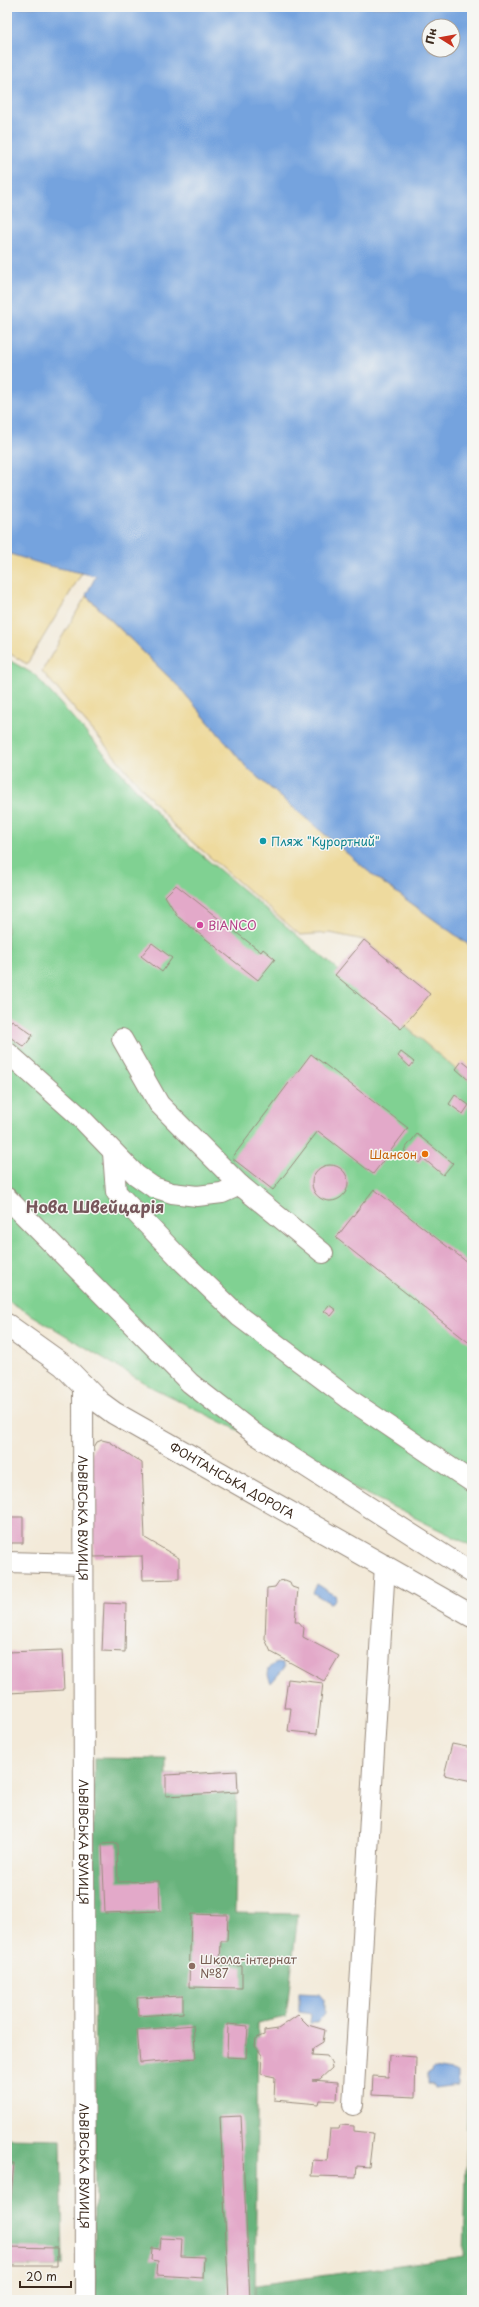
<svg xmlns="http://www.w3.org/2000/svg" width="479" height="2307" viewBox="0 0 479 2307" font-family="'Playpen Sans',sans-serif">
	<rect width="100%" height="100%" fill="#f6f6f2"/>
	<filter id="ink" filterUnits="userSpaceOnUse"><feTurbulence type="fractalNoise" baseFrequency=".025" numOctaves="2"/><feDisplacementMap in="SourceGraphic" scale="8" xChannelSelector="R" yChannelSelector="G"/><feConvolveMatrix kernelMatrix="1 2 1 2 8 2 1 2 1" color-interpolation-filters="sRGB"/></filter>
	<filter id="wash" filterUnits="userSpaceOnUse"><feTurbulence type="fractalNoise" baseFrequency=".012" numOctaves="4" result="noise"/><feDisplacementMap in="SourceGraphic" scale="16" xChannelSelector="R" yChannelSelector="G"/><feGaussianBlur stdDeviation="0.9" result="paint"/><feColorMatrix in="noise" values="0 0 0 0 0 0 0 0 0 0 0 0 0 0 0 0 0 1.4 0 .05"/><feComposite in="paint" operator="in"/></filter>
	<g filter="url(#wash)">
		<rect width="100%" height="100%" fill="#f3ead9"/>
		<path fill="#80d192" stroke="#5e7e58" d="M 7,659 L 35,675 L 172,830 L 472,1083 L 472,1546 L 153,1388 L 7,1300 Z"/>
		<path fill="#68b37c" stroke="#526e4d" d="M 94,1758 L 166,1759 L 166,1775 L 237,1771 L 235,1913 L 298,1914 L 286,2017 L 258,2023 L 255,2300 L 95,2300 Z
			M 468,2079 L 472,2079 L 472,2300 L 256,2300 L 256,2285 L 464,2256 Z
			M 7,2138 L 61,2139 L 63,2266 L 7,2266 Z"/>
		<path fill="#eeda9e" stroke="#94825e" d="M 7,553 L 82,573 L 27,664 L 7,652 Z
			M 86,596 L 180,688 L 248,769 L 375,877 L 472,947 L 472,1083 L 404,1025 L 429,994 L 364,940 L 330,933 L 300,935 L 175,827 L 42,671 Z"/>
		<path fill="#74a3de" stroke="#58667e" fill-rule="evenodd" d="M 7,7 L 472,7 L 472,947 L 375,877 L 248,769 L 180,688 L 86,595 L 96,576 L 45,565 L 7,553 ZM 429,26 L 453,26 L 453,50 L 429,50 Z
			M 317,1584 L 336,1596 L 334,1601 L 330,1603 L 313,1593 Z
			M 277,1662 L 283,1663 L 285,1667 L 271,1683 L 268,1675 L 269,1668 Z
			M 299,1993 L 319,1994 L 324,2000 L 324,2014 L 317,2023 L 310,2023 L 311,2014 L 299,2012 Z
			M 433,2068 L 458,2072 L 458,2085 L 434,2088 L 433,2085 L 428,2084 L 428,2073 L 432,2072 Z"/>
		<g id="blocks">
			<path fill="#e3a9c9" d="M 176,885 L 261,952 L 263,949 L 275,959 L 258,980 L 178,917 L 165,896 Z
				M 364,940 L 430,994 L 401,1029 L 335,975 Z
				M 152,943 L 172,958 L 162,972 L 141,956 Z
				M 12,1020 L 33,1035 L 24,1047 L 7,1035 L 7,1026 Z
				M 401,1052 L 414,1062 L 410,1067 L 398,1056 Z
				M 311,1054 L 408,1128 L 373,1174 L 318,1131 L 273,1190 L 232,1158 Z
				M 462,1061 L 472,1069 L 472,1083 L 456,1069 Z
				M 455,1095 L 469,1105 L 463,1114 L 449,1104 Z
				M 417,1134 L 453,1163 L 443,1175 L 423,1158 L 419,1163 L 404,1150 Z
				M312 1183a18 18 0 1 1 36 0a18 18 0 1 1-36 0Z
				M 374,1189 L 472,1266 L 472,1345 L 336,1238 Z
				M 329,1305 L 336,1310 L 331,1316 L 324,1311 Z
				M 102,1440 L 110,1442 L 142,1463 L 145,1538 L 179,1558 L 179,1579 L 143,1580 L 142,1556 L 94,1557 L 91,1456 L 93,1449 L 97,1442 Z
				M 7,1517 L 23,1517 L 23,1543 L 11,1543 L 11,1550 L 7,1550 Z
				M 285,1580 L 290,1582 L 292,1587 L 298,1589 L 295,1622 L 299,1622 L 304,1628 L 303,1637 L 339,1656 L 324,1681 L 271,1652 L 265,1639 L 267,1588 L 275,1587 L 279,1581 Z
				M 104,1603 L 126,1604 L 125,1652 L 102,1651 Z
				M 62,1650 L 64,1690 L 9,1693 L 7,1652 Z
				M 288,1679 L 323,1683 L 317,1734 L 288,1731 L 291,1708 L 284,1708 Z
				M 452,1744 L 472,1748 L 472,1781 L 444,1775 Z
				M 237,1771 L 238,1792 L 166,1796 L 166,1775 Z
				M 117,1843 L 118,1882 L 159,1881 L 160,1911 L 105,1913 L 102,1844 Z
				M 191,1914 L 228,1915 L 227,1941 L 221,1941 L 220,1965 L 242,1966 L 242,1988 L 189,1987 Z
				M 183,1996 L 183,2013 L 138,2016 L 137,1998 Z
				M 298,2015 L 308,2025 L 325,2030 L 323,2042 L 313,2048 L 312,2055 L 327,2056 L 331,2062 L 332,2068 L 320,2079 L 312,2080 L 338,2082 L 337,2101 L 320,2100 L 319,2104 L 274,2100 L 275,2077 L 261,2074 L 262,2055 L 255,2046 L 256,2038 L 264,2035 L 264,2031 L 278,2029 Z
				M 228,2024 L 248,2026 L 246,2058 L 227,2057 Z
				M 193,2025 L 196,2058 L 140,2063 L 137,2030 Z
				M 389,2055 L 416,2057 L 415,2097 L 372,2095 L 373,2076 L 388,2077 Z
				M 241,2116 L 250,2300 L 229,2300 L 220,2117 Z
				M 340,2125 L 354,2126 L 354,2131 L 373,2133 L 369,2167 L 357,2166 L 356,2177 L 311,2176 L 313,2160 L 327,2161 L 330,2129 L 339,2129 Z
				M 7,2163 L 14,2163 L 10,2206 L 7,2205 Z
				M 161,2238 L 182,2239 L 181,2256 L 204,2257 L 203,2278 L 157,2275 L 158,2261 L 151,2260 L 152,2248 L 160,2249 Z
				M 7,2247 L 57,2248 L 57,2266 L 7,2266 Z"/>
		</g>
	</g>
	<g filter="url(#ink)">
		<use href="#blocks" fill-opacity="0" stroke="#978a7c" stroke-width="1"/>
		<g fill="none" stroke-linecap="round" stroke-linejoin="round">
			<defs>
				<g id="minor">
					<path d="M 122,1039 L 159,1104 L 240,1185"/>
					<path d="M 7,1052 L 78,1115 L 136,1175 L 153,1187 L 172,1193 L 197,1196 L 222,1193 L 240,1185 L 323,1253"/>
					<path d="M 113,1153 L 116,1192 L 184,1263 L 240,1317 L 352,1401 L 472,1482"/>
					<path d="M 7,1198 L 190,1383 L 255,1434 L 472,1573"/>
					<path id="s1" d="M 83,1384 L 85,2300"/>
					<path d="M 7,1562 L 83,1564"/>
					<path d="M 353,2105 L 385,1565"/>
				</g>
				<g id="major">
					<path id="s2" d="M 7,1325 L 63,1365 L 99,1402 L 114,1413 L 472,1616"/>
				</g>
			</defs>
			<use href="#minor" stroke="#978a7c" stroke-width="22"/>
			<use href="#major" stroke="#978a7c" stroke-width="24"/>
			<use href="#minor" stroke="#fff" stroke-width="20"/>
			<use href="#major" stroke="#fff" stroke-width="22"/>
		</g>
	</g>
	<circle fill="#0f9aa8" stroke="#f6f6f2" stroke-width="1.5" cx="263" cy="841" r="4"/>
	<circle fill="#d1479c" stroke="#f6f6f2" stroke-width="1.5" cx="200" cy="925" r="4"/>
	<circle fill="#e8710a" stroke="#f6f6f2" stroke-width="1.5" cx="425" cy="1154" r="4"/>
	<circle fill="#8d6e63" stroke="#f6f6f2" stroke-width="1.5" cx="192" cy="1966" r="4"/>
	<g text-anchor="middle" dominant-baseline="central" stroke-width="3" stroke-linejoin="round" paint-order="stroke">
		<g font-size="12" fill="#0d838f" stroke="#f6f6f2" text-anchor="start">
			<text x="271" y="841">Пляж "Курортний"</text>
		</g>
		<g font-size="12" fill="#b23c85" stroke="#f6f6f2" text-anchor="start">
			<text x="208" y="925">BIANCO</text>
		</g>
		<g font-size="12" fill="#c56008" stroke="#f6f6f2" text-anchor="end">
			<text x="417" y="1154">Шансон</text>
		</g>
		<g font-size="12" fill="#3b2a1e" stroke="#f6f6f2">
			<text stroke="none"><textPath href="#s2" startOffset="275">ФОНТАНСЬКА ДОРОГА</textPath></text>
			<text stroke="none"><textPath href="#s1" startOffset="134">ЛЬВІВСЬКА ВУЛИЦЯ</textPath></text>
			<text stroke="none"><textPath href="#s1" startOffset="458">ЛЬВІВСЬКА ВУЛИЦЯ</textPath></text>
			<text stroke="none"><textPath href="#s1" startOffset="782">ЛЬВІВСЬКА ВУЛИЦЯ</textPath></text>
		</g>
		<g font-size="12" fill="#785e54" stroke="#f6f6f2" text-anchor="start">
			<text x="200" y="1959">Школа-інтернат<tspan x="200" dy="14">№87</tspan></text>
		</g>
		<g font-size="16" font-weight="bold" fill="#76565a" stroke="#f6f6f2">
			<text x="95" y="1206">Нова Швейцарія</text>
		</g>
	</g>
	<rect width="479" height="2307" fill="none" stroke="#f6f6f2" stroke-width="24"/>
	<g transform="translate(441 38) rotate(281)"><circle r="19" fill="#f6f6f2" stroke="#aba49d"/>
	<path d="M0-3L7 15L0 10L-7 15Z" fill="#c8321e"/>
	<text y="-6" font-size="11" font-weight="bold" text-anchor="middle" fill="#3b2a1e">Пн</text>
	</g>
	<path d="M20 2281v6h51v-6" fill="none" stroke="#3b2a1e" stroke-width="2"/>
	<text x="26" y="2281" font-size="12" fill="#3b2a1e" stroke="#f6f6f2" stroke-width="3" paint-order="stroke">20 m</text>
</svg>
